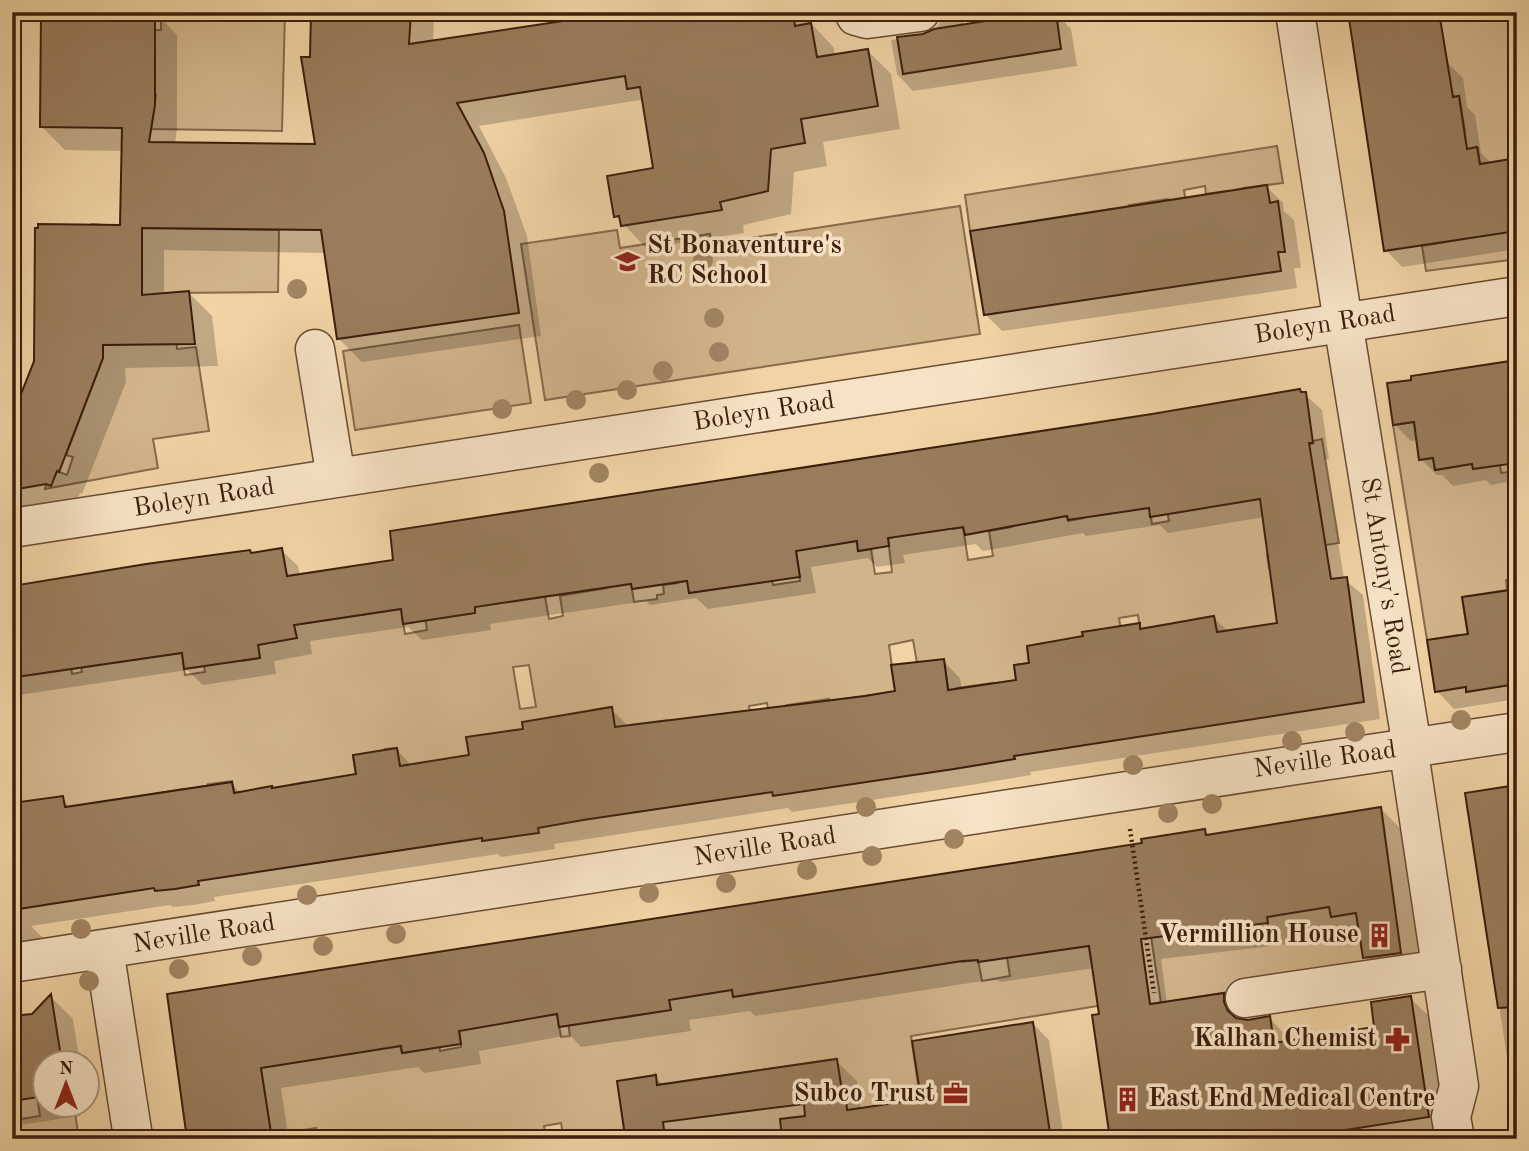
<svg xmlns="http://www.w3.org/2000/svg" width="1529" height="1151" viewBox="0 0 1529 1151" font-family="'Old Standard TT',serif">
	<rect width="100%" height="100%" fill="#f1d3a5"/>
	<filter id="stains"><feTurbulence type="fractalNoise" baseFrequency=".00286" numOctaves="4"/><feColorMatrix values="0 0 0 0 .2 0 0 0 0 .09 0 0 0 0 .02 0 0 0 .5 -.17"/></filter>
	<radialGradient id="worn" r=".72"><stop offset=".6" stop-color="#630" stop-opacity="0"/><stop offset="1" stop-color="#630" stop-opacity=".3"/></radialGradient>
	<path fill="#d2b48b" stroke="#87694c" stroke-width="2" fill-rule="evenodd" d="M 161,12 L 285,12 L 282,131 L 151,129 L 156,95 L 142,94 L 155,30 L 161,30 Z
		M 1422,12 L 1517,12 L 1517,259 L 1426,271 L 1422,246 L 1486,235 L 1478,148 L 1416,156 L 1465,132 L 1459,96 L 1408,104 Z
		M 1277,146 L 1283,183 L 1243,188 L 1249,228 L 1233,230 L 1228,191 L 1206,194 L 1205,186 L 1184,190 L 1191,237 L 1175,240 L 1168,199 L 1129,205 L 1130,217 L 1112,209 L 1062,217 L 1067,256 L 970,231 L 965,195 Z
		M 960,206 L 980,334 L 545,400 L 521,244 L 617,230 L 620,248 L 710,234 L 712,244 Z
		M 92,224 L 143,228 L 279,230 L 278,292 L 173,293 L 177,349 L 196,347 L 209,431 L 153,439 L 158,468 L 45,489 L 46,484 L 51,485 L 57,471 L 67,475 L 73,457 L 66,455 L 103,357 L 103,345 L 135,344 L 92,238 Z
		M 519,325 L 531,403 L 355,430 L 343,351 Z
		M 1414,422 L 1419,459 L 1433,458 L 1435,470 L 1459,466 L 1453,425 L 1466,424 L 1473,469 L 1500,465 L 1501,473 L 1517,471 L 1517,578 L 1506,580 L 1507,590 L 1462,597 L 1469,642 L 1458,635 L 1427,640 L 1393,425 Z
		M 1322,439 L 1339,543 L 1267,554 L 1269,568 L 1282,567 L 1313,618 L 1224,676 L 1214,616 L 1196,619 L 1198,635 L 1142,642 L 1138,615 L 1119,618 L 1124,649 L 1111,628 L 1082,632 L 1085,653 L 1044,643 L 1027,646 L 1029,663 L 1014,665 L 1020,706 L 997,710 L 993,683 L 957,688 L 949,694 L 944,660 L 917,663 L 913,640 L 889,645 L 900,725 L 885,693 L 844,699 L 835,737 L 829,699 L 787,705 L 792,741 L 773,744 L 767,703 L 749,706 L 752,726 L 674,761 L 668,720 L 630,725 L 621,768 L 611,707 L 592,710 L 475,792 L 463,756 L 400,770 L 397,748 L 385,749 L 388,769 L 370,753 L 353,756 L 361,809 L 305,782 L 290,785 L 277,822 L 272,787 L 240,828 L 232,781 L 208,784 L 210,798 L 191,835 L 184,789 L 65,809 L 12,805 L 12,654 L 16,676 L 71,667 L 72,674 L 82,672 L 81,665 L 182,653 L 185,675 L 205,672 L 202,649 L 243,661 L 260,658 L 257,640 L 296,638 L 294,625 L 401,609 L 405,634 L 427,630 L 419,578 L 434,576 L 441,618 L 475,613 L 472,591 L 545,597 L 549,619 L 563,616 L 560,596 L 607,588 L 601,548 L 625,544 L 634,602 L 657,599 L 657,595 L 664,594 L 663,585 L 678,583 L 673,549 L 693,592 L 715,589 L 771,575 L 773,585 L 800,581 L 796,551 L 852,509 L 858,551 L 871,549 L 875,574 L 892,572 L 888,538 L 894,537 L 889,504 L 947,493 L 953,529 L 963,527 L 968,560 L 993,556 L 989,531 L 1011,527 L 1060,475 L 1068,521 L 1084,518 L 1080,495 L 1142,462 L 1152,524 L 1169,521 L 1167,510 L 1313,443 L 1313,441 ZM 529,665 L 536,707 L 520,709 L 513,667 Z
		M 1324,864 L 1331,916 L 1356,913 L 1363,957 L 1401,952 L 1403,964 L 1161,1003 L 1144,890 L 1162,936 L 1215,930 L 1214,926 L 1250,920 L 1253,937 L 1269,935 L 1267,917 L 1275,916 Z
		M 1082,900 L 1091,960 L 1116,1003 L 911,1036 L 926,1139 L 852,1139 L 836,1059 L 657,1085 L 655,1075 L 625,1136 L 614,1139 L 593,1139 L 592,1135 L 564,1139 L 561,1123 L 544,1126 L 546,1139 L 318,1139 L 316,1128 L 250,1139 L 255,1028 L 400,1045 L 402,1053 L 426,1049 L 437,1033 L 440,1051 L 461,1047 L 459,1028 L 557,1014 L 561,1037 L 570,1036 L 568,1022 L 619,1004 L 621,1018 L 670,1010 L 664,965 L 726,956 L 733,996 L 939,964 L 955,920 L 962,962 L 978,960 L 982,981 L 1010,976 L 1000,913 Z
		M 45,1096 L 46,1106 L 74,1106 L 79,1139 L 12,1139 L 12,1101 L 17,1100 L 21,1119 L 40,1116 L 37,1097 Z"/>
	<path fill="#0003" d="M 155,12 L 177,35 L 177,129 L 175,144 L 317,146 L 311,58 L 313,12 L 434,12 L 433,42 L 722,12 L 801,12 L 834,48 L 835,56 L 868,51 L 891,74 L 900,129 L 823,142 L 827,166 L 794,172 L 791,214 L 743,225 L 744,233 L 646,248 L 616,216 L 655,170 L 645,105 L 640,100 L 479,126 L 506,178 L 527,236 L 541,336 L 362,362 L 339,339 L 326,253 L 164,250 L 164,295 L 189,293 L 212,316 L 218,366 L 125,368 L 126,382 L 82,494 L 80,493 L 74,508 L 12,516 L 12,423 L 122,227 L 123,151 L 65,150 L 42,127 Z
		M 943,12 L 962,12 L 964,26 L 1055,12 L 1071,29 L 1077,66 L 913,91 L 897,74 L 891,40 L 923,35 L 934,31 L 942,20 Z
		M 1350,12 L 1440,12 L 1448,63 L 1463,78 L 1467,107 L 1475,115 L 1481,153 L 1492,164 L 1517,160 L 1517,249 L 1402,267 L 1386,250 Z
		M 1267,187 L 1283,203 L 1284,211 L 1294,220 L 1301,268 L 1294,268 L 1297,288 L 1002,331 L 985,314 Z
		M 1517,361 L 1517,486 L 1512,481 L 1491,485 L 1486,480 L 1453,486 L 1442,475 L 1437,475 L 1421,459 L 1418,440 L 1411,441 L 1395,425 Z
		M 1300,390 L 1322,410 L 1329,459 L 1325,460 L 1344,579 L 1363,595 L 1380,719 L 1030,772 L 1031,775 L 971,785 L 792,812 L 788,808 L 601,837 L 554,844 L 555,849 L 501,857 L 498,854 L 214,897 L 215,901 L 193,905 L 173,907 L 170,905 L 31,926 L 45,940 L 12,945 L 12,807 L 62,800 L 71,808 L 232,784 L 241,794 L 358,775 L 397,750 L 412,766 L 471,756 L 525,731 L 611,709 L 628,726 L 897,692 L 943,661 L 960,678 L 962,690 L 1018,681 L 1031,664 L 1139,625 L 1144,630 L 1214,618 L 1229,632 L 1279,625 L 1264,517 L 1168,533 L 1160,525 L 1086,536 L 1083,533 L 983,551 L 976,544 L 903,555 L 905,563 L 877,567 L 868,558 L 811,567 L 816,593 L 708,609 L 696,598 L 650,605 L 646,601 L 490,624 L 491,630 L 422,640 L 408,627 L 310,641 L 312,654 L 274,661 L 276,674 L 203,685 L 187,670 L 12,696 L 12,588 L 250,551 L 253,554 L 281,550 L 298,566 L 300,576 L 395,561 L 1152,416 Z
		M 1517,580 L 1517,699 L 1454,709 L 1437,691 L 1470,635 L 1509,591 L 1508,582 Z
		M 1517,787 L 1517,1101 L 1513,1097 L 1467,794 Z
		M 1381,809 L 1402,830 L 1421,973 L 1385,978 L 1365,957 L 1361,935 L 1353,937 L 1345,928 L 1287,938 L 1288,944 L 1161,959 L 1167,1004 L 1224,995 L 1244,1016 L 1244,1021 L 1270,1018 L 1291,1042 L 1376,1029 L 1410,998 L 1431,1018 L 1449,1138 L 1112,1139 L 1101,1015 L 1094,968 L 1001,982 L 998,980 L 983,981 L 755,1016 L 750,1011 L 689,1020 L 691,1031 L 581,1047 L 570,1035 L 479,1051 L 481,1064 L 424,1073 L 418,1067 L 281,1088 L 288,1135 L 306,1132 L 313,1139 L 188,1139 L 169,995 L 1144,844 L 1204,831 L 1210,836 Z
		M 51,997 L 73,1019 L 80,1064 L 46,1064 L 46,1106 L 78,1106 L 80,1116 L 12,1126 L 12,1018 L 33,1015 Z
		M 1033,1024 L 1049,1040 L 1064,1139 L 861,1139 L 858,1119 L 710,1139 L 578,1139 L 626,1131 L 655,1077 L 664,1086 L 836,1061 L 857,1081 L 861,1110 L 923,1101 Z"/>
	<path fill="#9a7c5c" stroke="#3c1e0d" stroke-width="2" d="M 41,12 L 155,12 L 155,105 L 149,142 L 315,144 L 301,57 L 310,57 L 311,12 L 411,12 L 409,44 L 623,12 L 793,12 L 795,26 L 811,23 L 817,57 L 868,49 L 878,106 L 801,119 L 805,143 L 771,149 L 768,191 L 720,202 L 722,210 L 621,226 L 619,216 L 614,217 L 607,176 L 653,168 L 640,87 L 627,89 L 625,76 L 457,103 L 484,153 L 504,211 L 519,313 L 337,339 L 321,230 L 142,228 L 142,295 L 189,291 L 195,344 L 103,345 L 103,358 L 59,472 L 57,471 L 51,486 L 46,484 L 12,490 L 12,417 L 34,361 L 35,228 L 38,228 L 38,224 L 120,225 L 122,128 L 40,127 Z
		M 1043,12 L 1056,12 L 1061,49 L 903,74 L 897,37 L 923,34 L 934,29 Z
		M 1348,12 L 1439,12 L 1453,97 L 1459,96 L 1467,149 L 1477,147 L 1480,164 L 1517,158 L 1517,231 L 1384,251 Z
		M 1267,185 L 1270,203 L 1278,201 L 1285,252 L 1278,252 L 1281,271 L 984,315 L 970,231 Z
		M 1517,360 L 1517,463 L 1473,469 L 1472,464 L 1435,470 L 1433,458 L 1419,460 L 1414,422 L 1393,425 L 1387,383 L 1411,380 L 1411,376 Z
		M 1300,389 L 1301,392 L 1306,392 L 1313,443 L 1309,443 L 1331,579 L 1347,577 L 1364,702 L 1014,756 L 1015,759 L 954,769 L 773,796 L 772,792 L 583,820 L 538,828 L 539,833 L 482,841 L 482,838 L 198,881 L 199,885 L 175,889 L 155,891 L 154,888 L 12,910 L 12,803 L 63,796 L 65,807 L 232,782 L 234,793 L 272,786 L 272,788 L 356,774 L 353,755 L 397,748 L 400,766 L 469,755 L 466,737 L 523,729 L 522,722 L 612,707 L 615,727 L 865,696 L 895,691 L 891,665 L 944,659 L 948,690 L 1016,680 L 1014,665 L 1029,663 L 1027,646 L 1083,636 L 1082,632 L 1140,623 L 1140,629 L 1214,616 L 1217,632 L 1277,623 L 1260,499 L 1150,517 L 1149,508 L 1068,520 L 1067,516 L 965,535 L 963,527 L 888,538 L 889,546 L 858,551 L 857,541 L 796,551 L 800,577 L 689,593 L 687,581 L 632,589 L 631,584 L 475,607 L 475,613 L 403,624 L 401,609 L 294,625 L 297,638 L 258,645 L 260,658 L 184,669 L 182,653 L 16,677 L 12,654 L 12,586 L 146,564 L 250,550 L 251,553 L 282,548 L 287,576 L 393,560 L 390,531 L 1152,414 Z
		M 1517,589 L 1517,684 L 1466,692 L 1466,687 L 1435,692 L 1427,640 L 1468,634 L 1462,597 Z
		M 1517,785 L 1517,1007 L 1498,1008 L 1465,793 Z
		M 1381,807 L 1401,953 L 1363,958 L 1356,913 L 1331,917 L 1329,907 L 1267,917 L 1268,923 L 1141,939 L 1150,1004 L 1224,993 L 1224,1002 L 1228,1011 L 1236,1018 L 1248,1020 L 1270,1016 L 1274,1043 L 1374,1027 L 1371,1002 L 1411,996 L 1429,1117 L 1288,1139 L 1110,1139 L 1092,1015 L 1099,1014 L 1089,946 L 978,962 L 978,960 L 962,961 L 733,997 L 732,990 L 669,1000 L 671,1010 L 559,1027 L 557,1014 L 459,1031 L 461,1044 L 402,1053 L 401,1046 L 261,1068 L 272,1139 L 187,1139 L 167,994 L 993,866 L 1142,843 L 1141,839 L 1205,829 L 1206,835 Z
		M 51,994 L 61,1057 L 52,1059 L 53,1063 L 46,1063 L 46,1096 L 12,1101 L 12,1016 L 32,1014 Z
		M 1033,1022 L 1051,1139 L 782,1139 L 780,1119 L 805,1116 L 804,1104 L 663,1122 L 664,1130 L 625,1136 L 617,1081 L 656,1075 L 657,1085 L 837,1059 L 843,1098 L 846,1098 L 847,1110 L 888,1104 L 921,1099 L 912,1041 Z"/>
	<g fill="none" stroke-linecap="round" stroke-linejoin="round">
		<defs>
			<path id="minor" d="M 854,12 L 856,16 L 867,19 L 920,12
				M 1295,12 L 1343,322 L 1412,747 L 1411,766 L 1459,1086 L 1451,1117 L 1455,1139
				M 315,349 L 336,478
				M 12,528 L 1517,296
				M 104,949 L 133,1137
				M 12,963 C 514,886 1015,806 1517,732
				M 1245,998 L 1442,969"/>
		</defs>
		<use href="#minor" stroke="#694b33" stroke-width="41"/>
		<path stroke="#3c1e0d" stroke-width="4.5" stroke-dasharray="2 3.5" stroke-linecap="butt" d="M 1130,829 L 1154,993"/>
		<use href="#minor" stroke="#f6e2c4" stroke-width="38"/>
	</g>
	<g fill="#a28462">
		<circle cx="703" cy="260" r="10"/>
		<circle cx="297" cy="289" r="10"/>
		<circle cx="714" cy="318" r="10"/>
		<circle cx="719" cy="352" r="10"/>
		<circle cx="663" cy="371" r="10"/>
		<circle cx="627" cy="390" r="10"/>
		<circle cx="576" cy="400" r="10"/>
		<circle cx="502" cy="409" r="10"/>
		<circle cx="599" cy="473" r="10"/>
		<circle cx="1461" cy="720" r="10"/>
		<circle cx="1355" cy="732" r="10"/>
		<circle cx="1292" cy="741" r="10"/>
		<circle cx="1133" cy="765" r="10"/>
		<circle cx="1212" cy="804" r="10"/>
		<circle cx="866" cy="807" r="10"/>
		<circle cx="1168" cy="813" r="10"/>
		<circle cx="954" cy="839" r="10"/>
		<circle cx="872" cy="856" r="10"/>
		<circle cx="807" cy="870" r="10"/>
		<circle cx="726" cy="883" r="10"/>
		<circle cx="649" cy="893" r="10"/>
		<circle cx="307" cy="895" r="10"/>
		<circle cx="81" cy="929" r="10"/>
		<circle cx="396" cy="934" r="10"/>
		<circle cx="323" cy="946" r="10"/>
		<circle cx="252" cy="956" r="10"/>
		<circle cx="179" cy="969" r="10"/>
		<circle cx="89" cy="981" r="10"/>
	</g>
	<defs>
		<symbol id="school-bare" viewBox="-9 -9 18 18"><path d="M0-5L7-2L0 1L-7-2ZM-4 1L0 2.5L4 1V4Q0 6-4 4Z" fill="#8f2418" stroke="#f6e2c4" stroke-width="2.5" paint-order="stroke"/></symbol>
		<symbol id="building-bare" viewBox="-9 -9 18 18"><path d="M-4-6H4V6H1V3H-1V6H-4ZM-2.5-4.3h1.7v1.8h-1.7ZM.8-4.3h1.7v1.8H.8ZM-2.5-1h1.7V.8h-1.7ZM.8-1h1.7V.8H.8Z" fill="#8f2418" stroke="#f6e2c4" stroke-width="2.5" paint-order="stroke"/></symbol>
		<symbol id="pharmacy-bare" viewBox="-9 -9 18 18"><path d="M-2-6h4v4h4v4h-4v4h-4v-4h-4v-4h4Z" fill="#8f2418" stroke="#f6e2c4" stroke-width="2.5" paint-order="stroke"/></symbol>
		<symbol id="office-bare" viewBox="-9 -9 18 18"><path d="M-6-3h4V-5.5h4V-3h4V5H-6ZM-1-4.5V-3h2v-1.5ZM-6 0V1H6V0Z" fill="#8f2418" stroke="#f6e2c4" stroke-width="2.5" paint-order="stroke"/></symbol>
	</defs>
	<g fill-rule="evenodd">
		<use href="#school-bare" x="610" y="244" width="35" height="35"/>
		<use href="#building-bare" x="1362" y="918" width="35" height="35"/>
		<use href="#pharmacy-bare" x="1380" y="1022" width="35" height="35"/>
		<use href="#office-bare" x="938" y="1076" width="35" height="35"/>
		<use href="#building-bare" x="1110" y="1082" width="35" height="35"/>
	</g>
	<g text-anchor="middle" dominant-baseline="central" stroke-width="7" stroke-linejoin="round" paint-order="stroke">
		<g font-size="26" font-weight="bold" fill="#3c1e0d" stroke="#f6e2c4" text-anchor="end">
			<text x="647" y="246" text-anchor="start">St Bonaventure's<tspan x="647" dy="30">RC School</tspan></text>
			<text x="1359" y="935">Vermillion House</text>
			<text x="1377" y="1039">Kalhan Chemist</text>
			<text x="935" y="1094">Subco Trust</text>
			<text x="1148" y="1099" text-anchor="start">East End Medical Centre</text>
		</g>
		<g font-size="26" fill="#3c1e0d" stroke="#f6e2c4">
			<text transform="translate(1325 325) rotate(-9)">Boleyn Road</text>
			<text transform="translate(764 412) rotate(-9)">Boleyn Road</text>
			<text transform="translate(204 498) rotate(-9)">Boleyn Road</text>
			<text transform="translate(1384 576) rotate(81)">St Antony's Road</text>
			<text transform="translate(1325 760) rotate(-8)">Neville Road</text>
			<text transform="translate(765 847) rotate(-9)">Neville Road</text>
			<text transform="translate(204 934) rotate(-9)">Neville Road</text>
		</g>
	</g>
	<rect width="1529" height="1151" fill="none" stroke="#f1d3a5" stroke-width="42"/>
	<rect x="14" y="14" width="1501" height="1123" fill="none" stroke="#3c1e0d" stroke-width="3.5"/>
	<rect x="21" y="21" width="1487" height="1109" fill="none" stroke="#3c1e0d" stroke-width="2"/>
	<g transform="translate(66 1084)"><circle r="33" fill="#f6e2c4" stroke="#ac947b" stroke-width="2"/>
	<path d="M0-5L12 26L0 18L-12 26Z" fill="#8f2418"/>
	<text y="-10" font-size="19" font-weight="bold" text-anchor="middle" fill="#3c1e0d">N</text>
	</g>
	<rect width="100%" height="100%" filter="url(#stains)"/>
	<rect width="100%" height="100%" fill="url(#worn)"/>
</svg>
